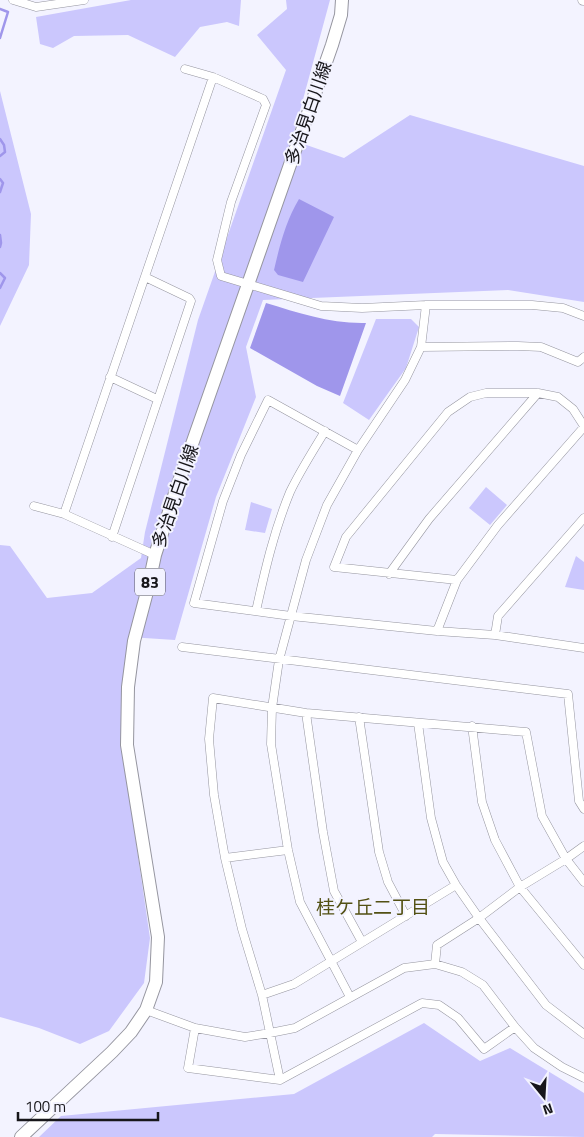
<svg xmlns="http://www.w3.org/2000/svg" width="584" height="1137" viewBox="0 0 584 1137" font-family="'Titillium Web','Noto Sans JP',sans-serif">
	<rect width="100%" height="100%" fill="#f3f3ff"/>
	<path fill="#cbc7fd" d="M 131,0 L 241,0 L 239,26 L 227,22 L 200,27 L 175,57 L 128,35 L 74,36 L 53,48 L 40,44 L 36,17 Z
		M 286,0 L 330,0 L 292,140 L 344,158 L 410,115 L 584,166 L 584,302 L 508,290 L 263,300 L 246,347 L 256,397 L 216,497 L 175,640 L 129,637 L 122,746 L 150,938 L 144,983 L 109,1031 L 80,1044 L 39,1028 L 0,1017 L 0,545 L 10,546 L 47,598 L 92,593 L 141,558 L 145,532 L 198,320 L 286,70 L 257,35 L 287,9 Z
		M 0,91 L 31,214 L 29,265 L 0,326 Z
		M 376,319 L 411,319 L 419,327 L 406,368 L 369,420 L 343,403 Z
		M 486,487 L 507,505 L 490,525 L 469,508 Z
		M 251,502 L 272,509 L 265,533 L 245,530 Z
		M 576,556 L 584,562 L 584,590 L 565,587 Z
		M 424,1023 L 480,1061 L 510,1048 L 584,1093 L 584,1137 L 435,1134 L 432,1137 L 39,1137 L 61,1116 L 294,1094 Z"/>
	<path fill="#9f96eb" d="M 299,199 L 334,217 L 303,282 L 278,275 L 274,270 C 280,244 286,221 299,199 Z
		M 266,303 C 299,313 331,324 366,323 L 340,396 L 317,386 L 250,348 Z"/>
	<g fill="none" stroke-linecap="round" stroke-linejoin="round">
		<path stroke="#9f96eb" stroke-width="2.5" d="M 0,9 L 8,12 L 0,38
			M 0,139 L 4,145 L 5,152 L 0,156
			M 0,179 L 3,183 L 0,192
			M 0,235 L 1,243 L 0,247
			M 0,273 L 5,278 L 0,288"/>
		<defs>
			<path id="minor" d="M 13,0 L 36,7 L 84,0
				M 185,69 L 213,77 L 263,99 L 266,105 L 231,202 L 217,260 L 221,276 L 321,306 L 362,308 L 426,305 L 532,305 L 563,308 L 584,316
				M 421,347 L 518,346 L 541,347 L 578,362 L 584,357
				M 110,377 L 157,399
				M 358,450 L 268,400 L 241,455 L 223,501 L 194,603 L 291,616 L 437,631 L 495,635 L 584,648
				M 34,506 L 64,514 L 155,555
				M 64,514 L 213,77
				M 112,537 L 191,301 L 189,298 L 145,277
				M 389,574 L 429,519 L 538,393
				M 457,580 L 334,567 L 346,537 L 448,412 L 470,397 L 486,393 L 538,393 L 558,397 L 573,409 L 584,426
				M 256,611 C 265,570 274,531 290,492 C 300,471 313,451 325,431
				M 437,631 L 457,580 L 498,525 L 584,427
				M 495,635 L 498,616 L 584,518
				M 182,647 L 568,694 L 579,801 L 584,809
				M 306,713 L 323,832 L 334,891 L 362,942
				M 359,717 L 379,852 L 388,882 L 406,916
				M 418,723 L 431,818 L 443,862 L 456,885 L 479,918 L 546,1005 L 584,1034
				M 472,726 L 482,802 L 495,840 L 520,887 L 584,965
				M 225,858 L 288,850
				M 435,964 L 437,945 L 479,918 L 520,887 L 566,859 L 584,846
				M 262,995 L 294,984 L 456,885
				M 350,997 L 300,902 L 288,850 L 271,744 L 272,708 L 279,660 L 306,560 L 327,505 L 358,450 L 405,380 L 421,347 L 426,305
				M 146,1010 L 195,1028 L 245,1037 L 270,1033 L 295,1028 L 404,968 L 435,964 L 462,972 L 483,985 L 515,1027 L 534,1048 L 562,1067 L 584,1078
				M 195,1028 L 188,1068 L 280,1080 L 422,1003 L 439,1005 L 458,1018 L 484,1049 L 515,1027
				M 280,1080 L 262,995 L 242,929 L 225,858 L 214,795 L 209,739 L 213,698 L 306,713 L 526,732 L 542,816 L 566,859 L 584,882"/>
			<path id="tertiary" d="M 583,0 L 584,0"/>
			<path id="primary" d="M 21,1137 L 112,1052 L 131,1032 L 146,1010 L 156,982 L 158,937 L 127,745 L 128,687 L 134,641 L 148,588 L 155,555 L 178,484 L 332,45 L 341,15 L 342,0"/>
		</defs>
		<use href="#minor" stroke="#95959f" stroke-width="9"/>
		<use href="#tertiary" stroke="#95959f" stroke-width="11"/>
		<use href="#primary" stroke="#95959f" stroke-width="14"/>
		<use href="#minor" stroke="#fff" stroke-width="8"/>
		<use href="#tertiary" stroke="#fff" stroke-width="10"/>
		<use href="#primary" stroke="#fff" stroke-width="12"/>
	</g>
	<g text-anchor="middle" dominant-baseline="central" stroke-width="4" stroke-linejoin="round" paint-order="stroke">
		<rect fill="#f3f3ff" stroke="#59585f" stroke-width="1" x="135" y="568.5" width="30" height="27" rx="4"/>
		<g font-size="16" font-weight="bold" fill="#17161a">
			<text x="150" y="582">83</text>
		</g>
		<g font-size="18" fill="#17161a" stroke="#f3f3ff">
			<text transform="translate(308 113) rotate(-71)">多治見白川線</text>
			<text transform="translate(175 496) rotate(-71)">多治見白川線</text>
		</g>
		<g font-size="19" fill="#535114" stroke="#f3f3ff">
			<text x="373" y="906">桂ケ丘二丁目</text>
		</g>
	</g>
	<g transform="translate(544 1097) rotate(162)" stroke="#f3f3ff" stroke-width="4" paint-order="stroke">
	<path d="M0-4L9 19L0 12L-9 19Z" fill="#17161a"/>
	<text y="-8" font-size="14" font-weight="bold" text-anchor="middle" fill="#17161a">N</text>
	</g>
	<path d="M18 1112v8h140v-8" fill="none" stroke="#17161a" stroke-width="2.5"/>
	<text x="25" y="1112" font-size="15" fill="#17161a" stroke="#f3f3ff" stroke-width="4" paint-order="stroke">100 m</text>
</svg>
